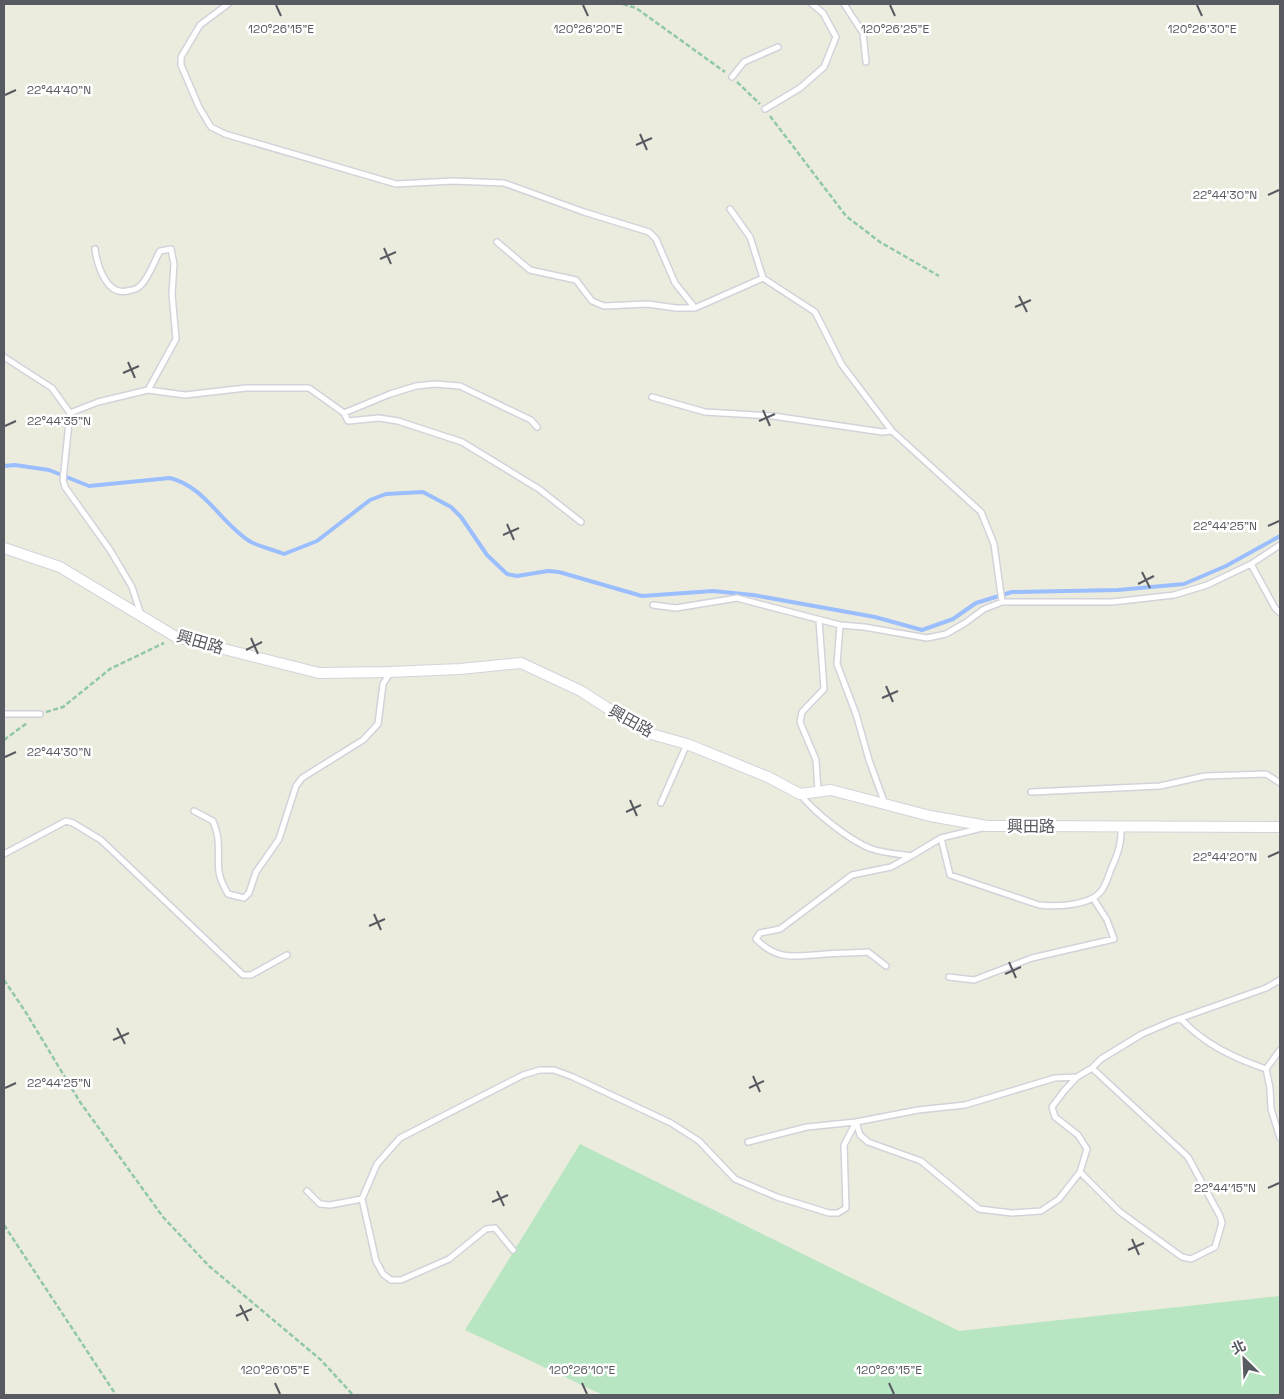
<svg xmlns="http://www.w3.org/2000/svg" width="1284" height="1399" viewBox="0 0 1284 1399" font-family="'Space Grotesk','Noto Sans TC',sans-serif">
	<rect width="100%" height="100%" fill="#ececde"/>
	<path fill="#b8e6c2" d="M 580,1144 L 959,1331 L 1280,1296 L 1280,1395 L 603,1395 L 465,1330 Z"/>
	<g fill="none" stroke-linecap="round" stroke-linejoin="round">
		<path stroke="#9bbeff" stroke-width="4" d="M 4,466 L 15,465 L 49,470 L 89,486 L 170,478 C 206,487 221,524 251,542 C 261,547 274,550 284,554 L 317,541 L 370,500 L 386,494 L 423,492 L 451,507 L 461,517 L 487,555 L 507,574 L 517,576 L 548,571 L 559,572 L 642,596 L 713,591 L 753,595 L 875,617 L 922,630 L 953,619 L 976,603 L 1012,592 L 1118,590 L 1184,584 L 1226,566 L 1280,536"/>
		<defs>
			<path id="lane" d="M 228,4 L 200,25 L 181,57 L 181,65 L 199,107 L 211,127 L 225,134 L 396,184 L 453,181 L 504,183 L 584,212 L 649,232 L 656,239 L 675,283 L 695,308 L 676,308 L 648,304 L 604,306 L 592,301 L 576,280 L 530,270 L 497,242
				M 844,4 L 863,33 L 866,62
				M 732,77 L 744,62 L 778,47
				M 765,109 L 800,88 L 824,67 L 836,37 L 823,13 L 812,4
				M 695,308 L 763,278 L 750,237 L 730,209
				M 4,357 L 52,388 L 70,413 L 98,402 L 148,390 L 176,339 L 172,294 L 174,264 L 171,249 L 160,251 C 154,262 149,277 141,285 C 137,290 132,290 127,291 C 106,296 97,264 95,249
				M 148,390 L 185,395 L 246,388 L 309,388 L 344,413 L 390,394 L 416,386 L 435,384 L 460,386 L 531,420 L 537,427
				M 652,397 L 705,412 L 773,416 L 882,432 L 892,431 L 842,365 L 815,312 L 763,278
				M 70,413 L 63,480 L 65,487 L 110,550 L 132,587 L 141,615
				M 344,413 L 348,421 L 379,418 L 398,421 L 462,442 L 539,489 L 581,522
				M 892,431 L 981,512 L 994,544 L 1002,602
				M 1251,564 L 1275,608 L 1280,613
				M 653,605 L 676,608 L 737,598 L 840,625
				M 4,714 L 40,714
				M 818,791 L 816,760 L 800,722 L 802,712 L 824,689 L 819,620
				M 1031,792 L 1160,786 L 1205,776 L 1266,774 L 1280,783
				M 800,794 C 814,812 850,841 872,849 C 884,853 898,854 911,856 L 891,867 L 852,875 L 780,929 L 760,933 L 756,939 C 778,962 797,956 825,954 C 839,953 854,953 868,952 L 886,966
				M 661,803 L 687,744
				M 885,804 L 869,760 L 856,714 L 837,664 L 840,625 L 864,627 L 927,638 L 946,634 L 965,623 L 984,609 L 1002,602 L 1112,602 L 1174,595 L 1207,585 L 1251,564 L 1280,545
				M 194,811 L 213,821 C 215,827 218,834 218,840 C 220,865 214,870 228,894 L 244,898 L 249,893 L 256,872 L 279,839 L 296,786 L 302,778 L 363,740 L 378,724 L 383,684 L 390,673
				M 941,838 L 950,875 L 1039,905 C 1056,907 1091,906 1102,890 C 1106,884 1109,875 1111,869 C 1118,854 1122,842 1121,827
				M 4,854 L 66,821 L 73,823 L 101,840 L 243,975 L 251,975 L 287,955
				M 911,856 L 941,838 L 982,828
				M 949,977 L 974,980 L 1032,958 L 1114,939 L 1107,920 L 1093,898
				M 1181,1019 C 1204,1044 1234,1058 1266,1069 L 1280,1050
				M 1266,1069 L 1270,1088 L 1271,1109 L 1280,1138
				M 748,1142 L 807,1127 L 856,1122 L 860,1135 L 868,1142 L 921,1161 L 979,1209 L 1012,1213 L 1041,1211 L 1059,1199 L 1080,1172 L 1087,1149 L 1078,1135 L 1055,1117 L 1052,1107 L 1064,1091 L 1077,1077
				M 1080,1172 L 1120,1212 L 1182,1257 L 1191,1259 L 1215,1247 L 1222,1223 L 1220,1216 L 1188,1157 L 1092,1068
				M 307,1191 L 320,1204 L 330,1205 L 362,1199 L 377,1164 L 400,1138 L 523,1075 L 540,1070 L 554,1070 L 573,1077 L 671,1123 L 699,1141 L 735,1179 L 777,1197 L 829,1213 L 838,1213 L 846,1208 L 844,1145 L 856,1122 L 918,1110 L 965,1105 L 1055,1078 L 1077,1077 L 1092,1068 L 1101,1059 L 1142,1034 L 1170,1022 L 1266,988 L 1280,980
				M 362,1199 L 376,1261 L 383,1274 L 391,1280 L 401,1280 L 449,1259 L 486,1229 L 495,1228 L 513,1250"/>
			<path id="street" d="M 4,548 L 60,567 L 176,637 L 319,673 L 390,672 L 460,669 L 521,663 L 581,691 L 621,717 L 651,734 L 687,744 L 768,777 L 800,794 L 831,790 L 930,816 L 987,826 L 1280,827"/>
		</defs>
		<use href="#lane" stroke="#d2d3da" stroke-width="8"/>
		<use href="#street" stroke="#d2d3da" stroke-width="12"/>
		<path stroke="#91c7ac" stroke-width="2.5" stroke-dasharray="5 2.5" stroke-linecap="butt" d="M 623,4 L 636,8 L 725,72
			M 737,82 L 760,104
			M 770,116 L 846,216 L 880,242 L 939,276
			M 46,712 L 63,707 L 110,669 L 164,643
			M 4,740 L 27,723
			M 4,980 L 25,1011 L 80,1102 L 163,1217 L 209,1266 L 321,1360 L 353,1395
			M 4,1225 L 116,1395"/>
		<use href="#lane" stroke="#fff" stroke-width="5"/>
		<use href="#street" stroke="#fff" stroke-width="10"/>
	</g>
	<path fill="none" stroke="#585a61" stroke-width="2" d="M 276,5 L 281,16M 583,5 L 588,16M 890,5 L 895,16M 1197,5 L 1202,16M 5,95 L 16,90M 640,134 L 647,150M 636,145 L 652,138M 1268,195 L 1279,190M 384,248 L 391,264M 380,259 L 396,252M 1019,296 L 1027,312M 1015,307 L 1031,300M 128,362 L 135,378M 123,373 L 139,366M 763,410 L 770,426M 759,421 L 775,414M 5,426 L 16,421M 507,524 L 514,540M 1268,526 L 1279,521M 503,535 L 519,528M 1142,572 L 1150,588M 1138,584 L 1154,576M 251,638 L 258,654M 246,650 L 262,642M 886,686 L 893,702M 882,698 L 898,691M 5,757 L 16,752M 630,800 L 637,816M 626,812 L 641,805M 1268,857 L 1279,852M 374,914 L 381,930M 369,926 L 385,919M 1009,962 L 1016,978M 1005,974 L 1021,967M 117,1028 L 125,1044M 113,1040 L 129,1033M 753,1076 L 760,1092M 5,1088 L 16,1083M 749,1088 L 764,1081M 1268,1188 L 1279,1183M 497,1191 L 504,1206M 492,1202 L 508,1195M 1132,1239 L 1139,1255M 1128,1250 L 1144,1243M 240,1305 L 248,1321M 236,1316 L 252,1309M 275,1383 L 280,1394M 582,1383 L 587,1394M 889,1383 L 894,1394"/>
	<g text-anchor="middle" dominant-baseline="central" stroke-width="5" stroke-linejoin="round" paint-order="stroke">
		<g font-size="16" fill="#585a61" stroke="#fff">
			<text transform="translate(200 642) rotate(16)">興田路</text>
			<text transform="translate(631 721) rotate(29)">興田路</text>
			<text x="1031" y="826">興田路</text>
		</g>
	</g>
	<g font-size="12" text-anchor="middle" fill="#585a61" stroke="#fff" stroke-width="5" stroke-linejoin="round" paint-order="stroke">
		<text x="281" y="33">120°26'15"E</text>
		<text x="588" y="33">120°26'20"E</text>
		<text x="895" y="33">120°26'25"E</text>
		<text x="1202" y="33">120°26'30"E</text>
		<text x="59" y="94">22°44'40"N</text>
		<text x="1225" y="199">22°44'30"N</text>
		<text x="59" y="425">22°44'35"N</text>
		<text x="1225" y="530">22°44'25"N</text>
		<text x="59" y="756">22°44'30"N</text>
		<text x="1225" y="861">22°44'20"N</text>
		<text x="59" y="1087">22°44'25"N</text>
		<text x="1225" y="1192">22°44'15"N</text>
		<text x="275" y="1374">120°26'05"E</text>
		<text x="582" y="1374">120°26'10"E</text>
		<text x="889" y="1374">120°26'15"E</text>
	</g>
	<rect width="1284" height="1399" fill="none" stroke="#585a61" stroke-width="10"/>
	<g transform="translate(1244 1359) rotate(336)" stroke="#ffffff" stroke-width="4" paint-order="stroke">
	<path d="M0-4L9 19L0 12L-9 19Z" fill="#585a61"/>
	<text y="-8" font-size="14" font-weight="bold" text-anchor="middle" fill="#585a61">北</text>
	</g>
</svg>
